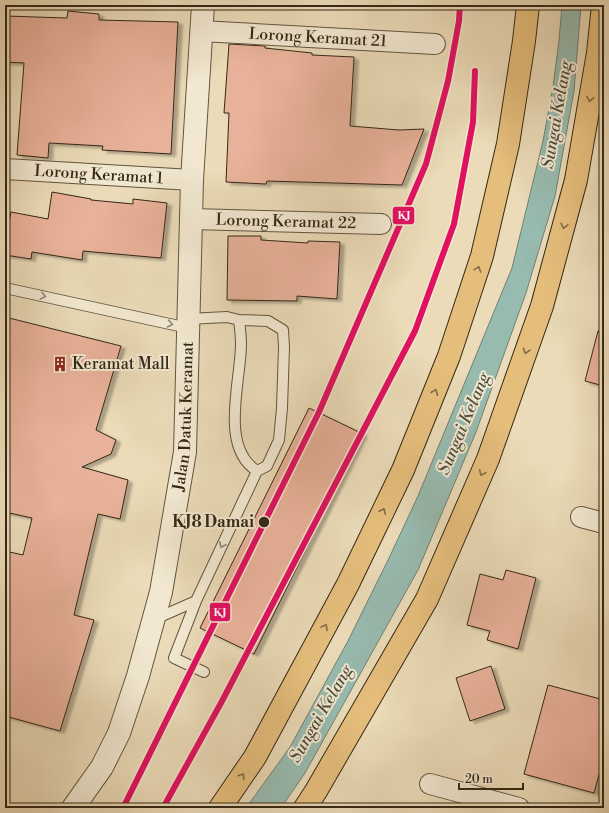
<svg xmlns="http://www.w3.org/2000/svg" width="609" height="813" viewBox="0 0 609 813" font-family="'Libre Bodoni',serif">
	<defs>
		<filter id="shadow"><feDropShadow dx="4.5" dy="2.5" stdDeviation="1" flood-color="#0004"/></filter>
	</defs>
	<rect width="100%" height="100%" fill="#ebdbb8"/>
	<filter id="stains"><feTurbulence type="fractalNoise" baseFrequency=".005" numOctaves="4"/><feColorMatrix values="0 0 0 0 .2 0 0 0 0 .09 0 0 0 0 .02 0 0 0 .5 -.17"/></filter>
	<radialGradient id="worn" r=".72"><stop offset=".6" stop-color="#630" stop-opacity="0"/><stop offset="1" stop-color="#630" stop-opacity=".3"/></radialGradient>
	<path fill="#98bbb0" stroke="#708073" d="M 562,5 L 581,5 L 574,91 L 555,196 L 526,293 L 476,432 L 418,570 L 305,773 L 281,808 L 246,808 L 290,747 L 348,641 L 390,556 L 418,496 L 512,268 L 543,141 L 553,87 L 559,41 Z"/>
	<path fill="#e8b199" stroke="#342817" filter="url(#shadow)" d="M 68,11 L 99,14 L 99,20 L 178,22 L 171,154 L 102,150 L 103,146 L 49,143 L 48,158 L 17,155 L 24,63 L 5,62 L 5,16 L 67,18 Z
		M 229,44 L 265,46 L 265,48 L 312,53 L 312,55 L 354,57 L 350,126 L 399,130 L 424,129 L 402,185 L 267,181 L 266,184 L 226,182 L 229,113 L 224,113 Z
		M 52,192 L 91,199 L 91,200 L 133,204 L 133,199 L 167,203 L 161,258 L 83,251 L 82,260 L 32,252 L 31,259 L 5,255 L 5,243 L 11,212 L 48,219 Z
		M 228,236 L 261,236 L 261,240 L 308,243 L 308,241 L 340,242 L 337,299 L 297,296 L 297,301 L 227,300 Z
		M 5,317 L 121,346 L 96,430 L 116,440 L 111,454 L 82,467 L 128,480 L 120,519 L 98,514 L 74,615 L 94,620 L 60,731 L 5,716 L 5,551 L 23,555 L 32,518 L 5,512 Z
		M 598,331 L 604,332 L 604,386 L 585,381 Z
		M 309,408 L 363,434 L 254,654 L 200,628 Z
		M 506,570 L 536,578 L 518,649 L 487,640 L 490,631 L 467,625 L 480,574 L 503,580 Z
		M 491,666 L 505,709 L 470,721 L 456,678 Z
		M 548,685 L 604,700 L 604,756 L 594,793 L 524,774 Z"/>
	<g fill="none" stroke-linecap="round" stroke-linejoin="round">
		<defs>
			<path id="service" d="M 5,288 L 188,328
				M 188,319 L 227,317 L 239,320 L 268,321 L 283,330 L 284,347 L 282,408 L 279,440 L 267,466 L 257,471 C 219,447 241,381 241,344 C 241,336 240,328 239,320
				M 196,601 L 174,658 L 204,672
				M 155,619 L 196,601 L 257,471"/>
			<g id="minor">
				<path id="s1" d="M 201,31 L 435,44"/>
				<path id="s2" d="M 5,169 L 192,180"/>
				<path id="s3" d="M 192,219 L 381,224"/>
				<path d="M 581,517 L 604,523"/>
				<path d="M 430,784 L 519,808"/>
			</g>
			<g id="tertiary">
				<path id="s4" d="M 73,808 L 102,767 L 119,733 L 138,676 L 161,592 L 185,452 L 192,180 L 203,5"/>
			</g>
			<path id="motorway" d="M 220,808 L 255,757 L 348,584 L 403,470 L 449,356 L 482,256 L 508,144 L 524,41 L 528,5
				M 305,808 L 316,791 L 427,599 L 488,459 L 542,306 L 576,180 L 598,53 L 603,5"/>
		</defs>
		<use href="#service" stroke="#62553f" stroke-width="12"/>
		<use href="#minor" stroke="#62553f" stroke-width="22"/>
		<use href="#tertiary" stroke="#62553f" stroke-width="24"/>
		<use href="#motorway" stroke="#342817" stroke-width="24"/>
		<use href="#service" stroke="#f2e8d1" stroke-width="10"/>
		<use href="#minor" stroke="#f2e8d1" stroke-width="20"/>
		<use href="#tertiary" stroke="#f2e8d1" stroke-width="22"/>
		<use href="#motorway" stroke="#e6be7c" stroke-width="22"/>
		<defs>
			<path id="rail-1" d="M 123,808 L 319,412 L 426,164 L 448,81 L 459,21 L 460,5
				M 163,808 L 221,703 L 415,331 L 454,224 L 473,122 L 475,71"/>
		</defs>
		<use href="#rail-1" stroke="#f2e8d1" stroke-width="9"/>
		<use href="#rail-1" stroke="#e0115f" stroke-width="6"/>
	</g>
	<defs><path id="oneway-chevron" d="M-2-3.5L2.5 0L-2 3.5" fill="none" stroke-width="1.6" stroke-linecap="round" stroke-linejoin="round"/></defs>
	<g stroke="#846c44">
		<use href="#oneway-chevron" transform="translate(590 99) rotate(100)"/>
		<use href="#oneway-chevron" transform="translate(564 226) rotate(105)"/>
		<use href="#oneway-chevron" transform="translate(478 269) rotate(-72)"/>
		<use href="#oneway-chevron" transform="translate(526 351) rotate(109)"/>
		<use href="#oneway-chevron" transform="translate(435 392) rotate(-68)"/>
		<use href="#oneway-chevron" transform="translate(482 473) rotate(114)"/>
		<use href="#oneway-chevron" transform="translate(383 511) rotate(-64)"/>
		<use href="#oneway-chevron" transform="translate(325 627) rotate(-61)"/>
		<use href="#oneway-chevron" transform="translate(242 776) rotate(-56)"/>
	</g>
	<g stroke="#938874">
		<use href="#oneway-chevron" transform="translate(43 296) rotate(13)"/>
		<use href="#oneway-chevron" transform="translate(170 324) rotate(12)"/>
		<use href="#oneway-chevron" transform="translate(222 545) rotate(115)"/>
	</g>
	<defs>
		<symbol id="building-bare" viewBox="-9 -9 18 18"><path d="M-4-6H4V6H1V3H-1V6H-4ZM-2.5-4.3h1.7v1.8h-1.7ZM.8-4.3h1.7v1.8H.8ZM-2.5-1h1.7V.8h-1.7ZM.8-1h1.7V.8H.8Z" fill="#8f2418" stroke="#f2e8d1" stroke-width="2.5" paint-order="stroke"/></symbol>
	</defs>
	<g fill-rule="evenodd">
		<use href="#building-bare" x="49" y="353" width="22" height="22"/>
	</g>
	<circle fill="#342817" stroke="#f2e8d1" stroke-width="1.5" cx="264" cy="522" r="6"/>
	<g text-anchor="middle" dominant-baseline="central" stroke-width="4" stroke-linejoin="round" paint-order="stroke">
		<g font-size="16" fill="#342817" stroke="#f2e8d1">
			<text stroke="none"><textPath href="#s1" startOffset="117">Lorong Keramat 21</textPath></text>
			<text stroke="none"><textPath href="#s2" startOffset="94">Lorong Keramat 1</textPath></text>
			<text stroke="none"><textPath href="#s3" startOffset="94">Lorong Keramat 22</textPath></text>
			<text stroke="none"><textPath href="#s4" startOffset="413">Jalan Datuk Keramat</textPath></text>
		</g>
		<g font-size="16" fill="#342817" stroke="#f2e8d1" text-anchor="start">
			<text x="72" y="364">Keramat Mall</text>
		</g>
		<g font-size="16" font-weight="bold" fill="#342817" stroke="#f2e8d1" text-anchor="end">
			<text x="254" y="522">KJ8 Damai</text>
		</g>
		<g font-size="17" font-style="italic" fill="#4d4d3d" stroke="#f2e8d1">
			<text transform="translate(557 115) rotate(-80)">Sungai Kelang</text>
			<text transform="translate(464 424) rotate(-67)">Sungai Kelang</text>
			<text transform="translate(321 714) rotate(-60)">Sungai Kelang</text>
		</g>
	</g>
	<g stroke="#f2e8d1" stroke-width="1.5">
		<rect x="392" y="206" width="23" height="19" rx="4" fill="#e0115f"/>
		<rect x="209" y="602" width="22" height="20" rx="4" fill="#e0115f"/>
	</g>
	<g font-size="11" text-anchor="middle" font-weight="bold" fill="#fff">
		<text x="404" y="219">KJ</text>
		<text x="220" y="616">KJ</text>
	</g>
	<rect width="609" height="813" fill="none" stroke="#ebdbb8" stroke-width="20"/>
	<rect x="6" y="6" width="597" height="801" fill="none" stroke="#342817" stroke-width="2"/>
	<rect x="10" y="10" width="589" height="793" fill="none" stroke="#342817"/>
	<path d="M459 783v6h64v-6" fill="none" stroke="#342817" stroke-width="2"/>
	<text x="465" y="783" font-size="12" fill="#342817" stroke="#f2e8d1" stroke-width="3" paint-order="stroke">20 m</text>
	<rect width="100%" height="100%" filter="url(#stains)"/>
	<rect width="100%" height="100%" fill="url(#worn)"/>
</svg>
